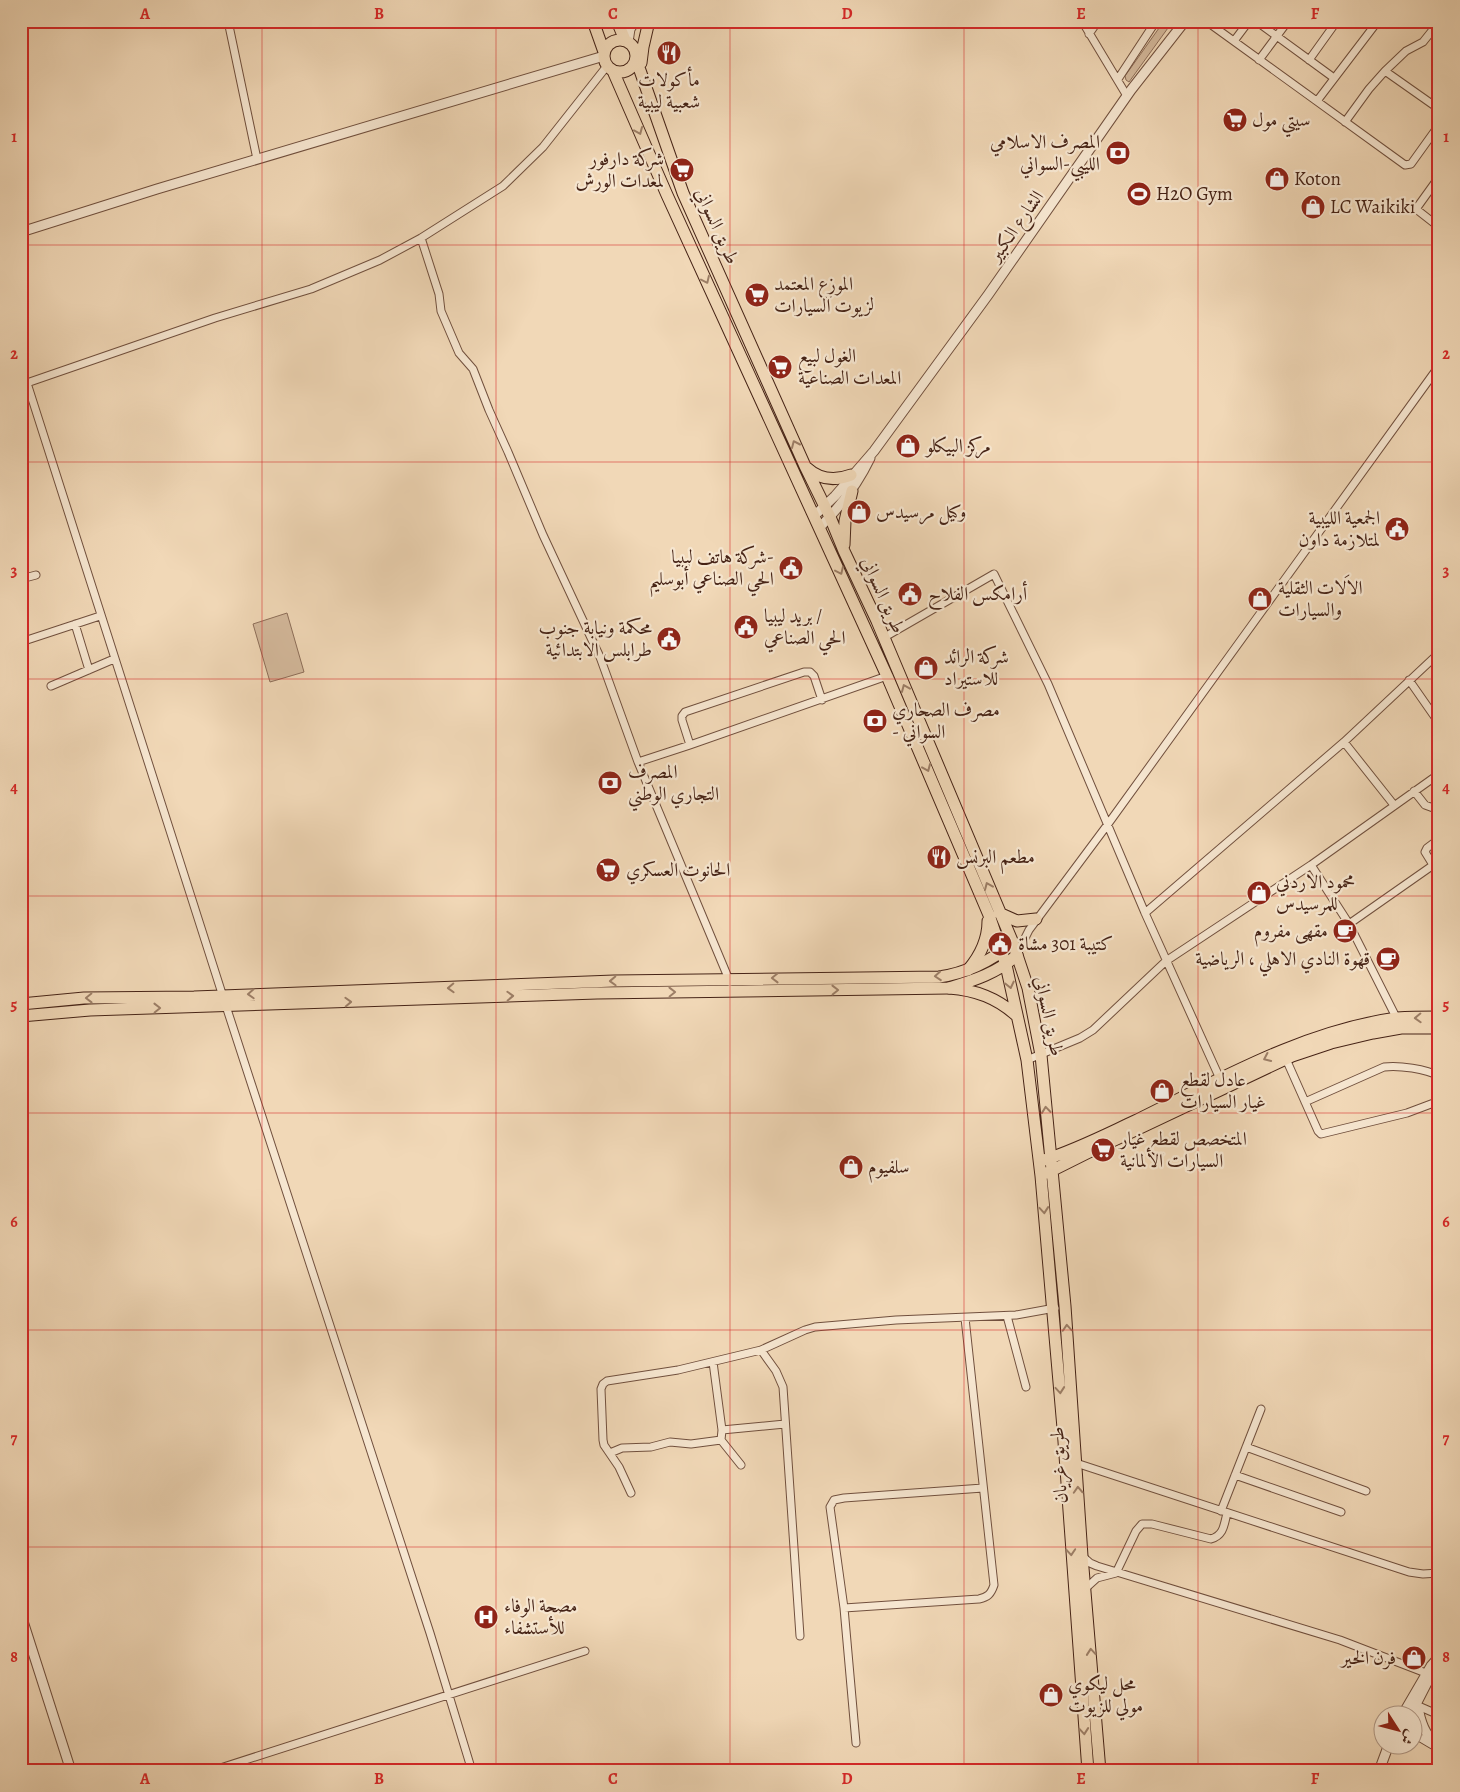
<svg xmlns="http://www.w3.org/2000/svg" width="1460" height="1792" viewBox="0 0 1460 1792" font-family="Alegreya,Amiri,serif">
	<rect width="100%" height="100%" fill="#f1d8b7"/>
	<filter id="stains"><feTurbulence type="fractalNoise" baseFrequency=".004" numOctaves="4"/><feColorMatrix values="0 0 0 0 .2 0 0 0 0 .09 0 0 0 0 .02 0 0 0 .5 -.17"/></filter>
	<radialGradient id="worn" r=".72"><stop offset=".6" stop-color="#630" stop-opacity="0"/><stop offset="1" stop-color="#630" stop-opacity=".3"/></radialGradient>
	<path fill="#d4b99c" stroke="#8d6e59" d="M 1164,21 L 1173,21 L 1129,82 L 1126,80 L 1125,76 Z
		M 287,613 L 304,672 L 270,682 L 253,624 Z"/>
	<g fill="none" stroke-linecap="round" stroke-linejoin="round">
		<defs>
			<path id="minor" d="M 228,21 L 257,159
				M 1082,21 L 1127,96
				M 1206,21 L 1405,165 L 1411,164 L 1439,125
				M 1256,21 L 1334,78
				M 1089,34 L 1098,21
				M 1234,41 L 1249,21
				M 1259,60 L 1288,21
				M 1309,60 L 1337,21
				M 1385,71 L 1439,109
				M 1118,79 L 1156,21
				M 1317,101 L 1378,21
				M 1345,122 L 1369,89 L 1385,71 L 1406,51 L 1423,42 L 1439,22
				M 1439,177 L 1416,209 L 1439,227
				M 421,238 L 439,294 L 441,311 L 459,353 L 473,369 L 489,410 L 508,452 L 543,535 L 600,657 L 638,762 L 730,982
				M 27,383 L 226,1006 L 430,1633 L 472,1771
				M 21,385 L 215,318 L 311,289 L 380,260 L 421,238 L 503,186 L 543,147 L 607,66
				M 21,579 L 36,575
				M 75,624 L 89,670
				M 883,638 L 994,574 L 1048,684 L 1145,913 L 1221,1081
				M 21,642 L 100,616
				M 1409,680 L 1439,723
				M 51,686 L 114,659
				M 1344,742 L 1394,805
				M 690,745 L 682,720 L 682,716 L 685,712 L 804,672 L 810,672 L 814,676 L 822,700
				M 638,762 L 690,745 L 887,676
				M 1414,791 L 1425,805 L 1436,809 L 1439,812
				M 1311,865 L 1349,924 L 1398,1021
				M 1433,865 L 1425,852 L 1427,848 L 1439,839
				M 1145,913 L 1344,742 L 1439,653
				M 1349,924 L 1439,861
				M 1017,954 L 1029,930 L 1108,824 L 1439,366
				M 1286,1059 L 1318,1131 L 1321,1134 L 1407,1113 L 1439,1101
				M 1027,1060 L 1080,1038 L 1093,1030 L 1166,961 L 1311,865 L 1439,774
				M 1305,1102 L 1384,1067 C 1399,1065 1426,1069 1439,1076
				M 1007,1316 L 1026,1387
				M 761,1350 L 776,1371 L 783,1387 L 800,1636
				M 713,1362 L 722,1430 L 721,1440 L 741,1465
				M 722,1430 L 785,1424
				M 1246,1447 L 1366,1491
				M 610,1453 L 622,1448 L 651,1447 L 670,1442 L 691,1444 L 721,1440
				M 1076,1463 L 1409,1572 L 1423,1574 L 1439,1573
				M 1235,1475 L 1341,1512
				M 631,1493 L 619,1467 L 604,1445 L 603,1440 L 601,1389 L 603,1384 L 607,1381 L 678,1370 L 761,1350 L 805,1330 L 815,1327 L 896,1320 L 1016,1315 L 1055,1308
				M 1221,1511 L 1261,1409
				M 1082,1556 L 1090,1563 L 1097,1566 L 1340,1640 L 1431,1675
				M 1086,1588 L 1097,1578 L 1116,1573 L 1136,1531 L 1142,1524 L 1152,1524 L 1211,1539 C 1224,1535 1224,1525 1227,1513
				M 844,1608 L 979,1599 C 988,1597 991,1594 994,1585 L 965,1318
				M 1416,1705 L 1439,1715
				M 1412,1733 L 1434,1746
				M 856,1743 L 844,1608 L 830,1507 L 834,1500 L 844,1498 L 983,1488
				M 211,1771 L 585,1651"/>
			<path id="tertiary" d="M 628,42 L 630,29 L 635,21
				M 21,232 L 157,189 L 604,56
				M 814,516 L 835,496 L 874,451 L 988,295 L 1131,90 L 1185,21
				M 820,527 C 841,506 857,485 870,458
				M 21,1615 L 71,1771
				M 1413,1710 L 1419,1712 C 1422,1728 1428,1737 1439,1749
				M 1403,1714 L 1431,1666 L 1439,1657
				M 1411,1714 L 1431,1675
				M 1379,1771 L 1389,1744"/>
			<path id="primary" d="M 21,1004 L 84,998 L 194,997 L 614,981 L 939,977 C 967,973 991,961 1013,943
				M 21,1016 L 90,1010 L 597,993 L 949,988 C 975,980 997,973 1017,955"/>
			<path id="trunk" d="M 593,21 L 604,52
				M 617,21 L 625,40
				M604 56a16 16 0 1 1 32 0a16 16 0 1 1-32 0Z
				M 636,59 L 683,193 L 805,466 L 830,517 L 844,551 L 877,621 L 1013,943 L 1028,988 L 1041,1055 L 1065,1306 L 1082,1556 L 1100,1771
				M 641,63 L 643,47 L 649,21
				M 613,71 L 667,195 L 887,676 L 989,915 L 1006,965 L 1027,1060 L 1041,1176 L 1063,1428 L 1088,1771
				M 807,468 C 820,480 835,481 851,475
				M 844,545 L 845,521 L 852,491
				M 999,913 L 1017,921 L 1036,919
				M 968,970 C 980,956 988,940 988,921
				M 949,988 C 976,990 997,998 1017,1016
				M 1044,1160 C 1076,1150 1105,1135 1135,1121 C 1219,1080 1303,1031 1397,1018 C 1411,1017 1425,1017 1439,1017
				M 1047,1173 L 1087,1153 L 1292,1056 L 1331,1043 L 1373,1033 L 1401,1028 L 1439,1028"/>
		</defs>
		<use href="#minor" stroke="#71503e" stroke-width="9"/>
		<use href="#tertiary" stroke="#71503e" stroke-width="11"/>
		<use href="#primary" stroke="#462316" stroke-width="13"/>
		<use href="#trunk" stroke="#462316" stroke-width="13"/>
		<use href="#minor" stroke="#f6e6d0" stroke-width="7"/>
		<use href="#tertiary" stroke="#f6e6d0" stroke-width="9"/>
		<use href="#primary" stroke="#f1d8b7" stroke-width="11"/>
		<use href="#trunk" stroke="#f1d8b7" stroke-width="11"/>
	</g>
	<defs><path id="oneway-chevron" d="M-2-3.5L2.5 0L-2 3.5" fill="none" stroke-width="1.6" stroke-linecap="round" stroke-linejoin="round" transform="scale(1.25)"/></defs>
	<g stroke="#9c7e66">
		<use href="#oneway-chevron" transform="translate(639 131) rotate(67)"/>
		<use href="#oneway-chevron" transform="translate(706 280) rotate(65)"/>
		<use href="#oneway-chevron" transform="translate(795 444) rotate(-114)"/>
		<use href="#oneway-chevron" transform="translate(840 571) rotate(65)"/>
		<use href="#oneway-chevron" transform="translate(905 688) rotate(-113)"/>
		<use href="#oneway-chevron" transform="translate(927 768) rotate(67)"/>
		<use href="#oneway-chevron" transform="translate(988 886) rotate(-113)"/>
		<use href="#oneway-chevron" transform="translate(938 976) rotate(176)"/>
		<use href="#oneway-chevron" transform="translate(775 978) rotate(179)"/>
		<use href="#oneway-chevron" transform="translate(613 981) rotate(178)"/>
		<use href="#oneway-chevron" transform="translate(1010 985) rotate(77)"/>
		<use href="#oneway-chevron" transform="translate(451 988) rotate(178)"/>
		<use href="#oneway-chevron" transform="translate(835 990) rotate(-1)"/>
		<use href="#oneway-chevron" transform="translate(672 992) rotate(-1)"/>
		<use href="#oneway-chevron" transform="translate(251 994) rotate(177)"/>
		<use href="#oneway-chevron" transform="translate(510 996) rotate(-2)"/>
		<use href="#oneway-chevron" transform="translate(89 998) rotate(179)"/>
		<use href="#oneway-chevron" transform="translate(348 1002) rotate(-2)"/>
		<use href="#oneway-chevron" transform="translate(157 1008) rotate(-1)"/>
		<use href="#oneway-chevron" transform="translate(1418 1018) rotate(178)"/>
		<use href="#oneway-chevron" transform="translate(1267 1058) rotate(155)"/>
		<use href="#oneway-chevron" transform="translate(1046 1110) rotate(-96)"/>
		<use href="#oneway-chevron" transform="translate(1044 1210) rotate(85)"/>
		<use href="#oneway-chevron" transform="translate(1067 1328) rotate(-94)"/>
		<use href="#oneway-chevron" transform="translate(1060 1390) rotate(85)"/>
		<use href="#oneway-chevron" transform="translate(1078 1490) rotate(-93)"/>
		<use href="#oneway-chevron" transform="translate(1071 1552) rotate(86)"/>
		<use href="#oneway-chevron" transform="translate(1091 1652) rotate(-95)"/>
		<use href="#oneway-chevron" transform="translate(1084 1731) rotate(85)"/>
	</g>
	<path fill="none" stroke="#d62828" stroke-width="1" stroke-opacity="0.55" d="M 262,21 L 262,1771M 496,21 L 496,1771M 730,21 L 730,1771M 964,21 L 964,1771M 1198,21 L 1198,1771M 21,245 L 1439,245M 21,462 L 1439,462M 21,679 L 1439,679M 21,896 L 1439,896M 21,1113 L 1439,1113M 21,1330 L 1439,1330M 21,1547 L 1439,1547"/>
	<defs>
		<symbol id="restaurant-disc" viewBox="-11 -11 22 22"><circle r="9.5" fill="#8f2418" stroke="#f6e6d0"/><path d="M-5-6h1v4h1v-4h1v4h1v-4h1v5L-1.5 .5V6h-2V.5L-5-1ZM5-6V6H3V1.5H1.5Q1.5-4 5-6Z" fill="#fff"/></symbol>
		<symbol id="supermarket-disc" viewBox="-11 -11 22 22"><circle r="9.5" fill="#8f2418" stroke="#f6e6d0"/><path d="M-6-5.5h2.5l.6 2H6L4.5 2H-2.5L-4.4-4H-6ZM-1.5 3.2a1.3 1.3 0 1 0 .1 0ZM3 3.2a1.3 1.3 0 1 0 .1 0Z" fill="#fff"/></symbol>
		<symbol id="bank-disc" viewBox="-11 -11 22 22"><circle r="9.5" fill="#8f2418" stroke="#f6e6d0"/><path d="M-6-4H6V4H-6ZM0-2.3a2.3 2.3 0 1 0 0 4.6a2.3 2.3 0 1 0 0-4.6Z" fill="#fff"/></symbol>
		<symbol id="shop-disc" viewBox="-11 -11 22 22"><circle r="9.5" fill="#8f2418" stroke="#f6e6d0"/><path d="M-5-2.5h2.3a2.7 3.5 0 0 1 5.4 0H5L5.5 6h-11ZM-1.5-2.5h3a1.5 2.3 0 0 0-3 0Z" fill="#fff"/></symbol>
		<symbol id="stadium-disc" viewBox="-11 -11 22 22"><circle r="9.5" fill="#8f2418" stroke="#f6e6d0"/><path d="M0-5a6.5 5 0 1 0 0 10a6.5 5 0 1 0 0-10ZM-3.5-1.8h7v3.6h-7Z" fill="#fff"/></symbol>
		<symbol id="civic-disc" viewBox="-11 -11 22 22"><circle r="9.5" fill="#8f2418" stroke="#f6e6d0"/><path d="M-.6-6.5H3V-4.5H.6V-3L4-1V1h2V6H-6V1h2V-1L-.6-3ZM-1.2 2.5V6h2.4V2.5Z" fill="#fff"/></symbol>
		<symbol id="cafe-disc" viewBox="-11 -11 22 22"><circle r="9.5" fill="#8f2418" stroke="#f6e6d0"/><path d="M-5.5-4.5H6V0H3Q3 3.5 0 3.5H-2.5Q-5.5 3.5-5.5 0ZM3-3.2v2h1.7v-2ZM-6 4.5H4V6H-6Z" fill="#fff"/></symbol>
		<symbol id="hospital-disc" viewBox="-11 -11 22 22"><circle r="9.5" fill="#8f2418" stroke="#f6e6d0"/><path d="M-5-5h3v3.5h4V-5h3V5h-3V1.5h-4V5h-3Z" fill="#fff"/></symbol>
	</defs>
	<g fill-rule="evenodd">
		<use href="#restaurant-disc" x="655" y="39" width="28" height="28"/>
		<use href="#supermarket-disc" x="1221" y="106" width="28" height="28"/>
		<use href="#bank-disc" x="1104" y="139" width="28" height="28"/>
		<use href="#supermarket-disc" x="668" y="156" width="28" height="28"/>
		<use href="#shop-disc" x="1263" y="165" width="28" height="28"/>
		<use href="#stadium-disc" x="1125" y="180" width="28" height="28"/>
		<use href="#shop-disc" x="1299" y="193" width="28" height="28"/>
		<use href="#supermarket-disc" x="743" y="281" width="28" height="28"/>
		<use href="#supermarket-disc" x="766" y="353" width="28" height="28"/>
		<use href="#shop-disc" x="894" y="432" width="28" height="28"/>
		<use href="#shop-disc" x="845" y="498" width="28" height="28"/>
		<use href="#civic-disc" x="1383" y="515" width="28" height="28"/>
		<use href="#civic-disc" x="777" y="554" width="28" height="28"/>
		<use href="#civic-disc" x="896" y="580" width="28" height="28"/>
		<use href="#shop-disc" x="1246" y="585" width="28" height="28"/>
		<use href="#civic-disc" x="732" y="613" width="28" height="28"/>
		<use href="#civic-disc" x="655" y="625" width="28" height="28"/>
		<use href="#shop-disc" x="912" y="654" width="28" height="28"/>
		<use href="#bank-disc" x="861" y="707" width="28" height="28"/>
		<use href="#bank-disc" x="596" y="769" width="28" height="28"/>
		<use href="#restaurant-disc" x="925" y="843" width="28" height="28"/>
		<use href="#supermarket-disc" x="594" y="856" width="28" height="28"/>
		<use href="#shop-disc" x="1245" y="879" width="28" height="28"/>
		<use href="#cafe-disc" x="1331" y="917" width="28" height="28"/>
		<use href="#civic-disc" x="986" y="930" width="28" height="28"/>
		<use href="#cafe-disc" x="1374" y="945" width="28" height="28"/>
		<use href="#shop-disc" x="1148" y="1077" width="28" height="28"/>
		<use href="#supermarket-disc" x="1089" y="1136" width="28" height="28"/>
		<use href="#shop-disc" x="837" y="1153" width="28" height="28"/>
		<use href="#hospital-disc" x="472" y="1603" width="28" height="28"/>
		<use href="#shop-disc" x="1400" y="1644" width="28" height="28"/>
		<use href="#shop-disc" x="1037" y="1681" width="28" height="28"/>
	</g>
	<g text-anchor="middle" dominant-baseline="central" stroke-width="4.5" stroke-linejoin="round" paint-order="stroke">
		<g font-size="19" fill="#462316" stroke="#f6e6d0" text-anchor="start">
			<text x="669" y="80" text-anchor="middle">مأكولات<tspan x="669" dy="22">شعبية ليبية</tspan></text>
			<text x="1252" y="120">سيتي مول</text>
			<text x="1100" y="142" text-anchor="end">المصرف الاسلامي<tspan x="1100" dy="22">الليبي-السواني</tspan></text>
			<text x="664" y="159" text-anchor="end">شركة دارفور<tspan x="664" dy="22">لمعدات الورش</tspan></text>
			<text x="1294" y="179">Koton</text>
			<text x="1156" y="194">H2O Gym</text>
			<text x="1330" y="207">LC Waikiki</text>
			<text x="774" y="284">الموزع المعتمد<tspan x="774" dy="22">لزيوت السيارات</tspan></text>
			<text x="798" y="356">الغول لبيع<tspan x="798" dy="22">المعدات الصناعية</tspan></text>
			<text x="926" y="446">مركز البيكلو</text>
			<text x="876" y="512">وكيل مرسيدس</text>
			<text x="1380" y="518" text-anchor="end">الجمعية الليبية<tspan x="1380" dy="22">لمتلازمة داون</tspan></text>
			<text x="774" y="557" text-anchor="end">شركة هاتف ليبيا-<tspan x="774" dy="22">الحي الصناعي أبوسليم</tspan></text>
			<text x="1278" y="588">الاَلات الثقلية<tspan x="1278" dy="22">والسيارات</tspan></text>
			<text x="928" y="594">أرامكس الفلاح</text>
			<text x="764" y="616">بريد ليبيا /<tspan x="764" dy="22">الحي الصناعي</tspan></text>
			<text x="652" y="628" text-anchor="end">محكمة ونيابة جنوب<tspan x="652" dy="22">طرابلس الابتدائية</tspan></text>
			<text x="944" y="657">شركة الرائد<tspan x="944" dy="22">للاستيراد</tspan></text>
			<text x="892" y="710">مصرف الصحاري<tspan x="892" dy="22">- السواني</tspan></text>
			<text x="628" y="772">المصرف<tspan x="628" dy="22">التجاري الوطني</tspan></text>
			<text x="956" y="857">مطعم البرنس</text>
			<text x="626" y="870">الحانوت العسكري</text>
			<text x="1276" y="882">محمود الاردني<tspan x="1276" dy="22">للمرسيدس</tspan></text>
			<text x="1328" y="931" text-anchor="end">مقهى مفروم</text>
			<text x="1018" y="944">كتيبة 301 مشاة</text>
			<text x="1370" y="959" text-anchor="end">قهوة النادي الاهلي ، الرياضية</text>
			<text x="1180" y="1080">عادل لقطع<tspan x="1180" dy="22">غيار السيارات</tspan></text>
			<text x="1120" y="1139">المتخصص لقطع غيار<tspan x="1120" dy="22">السيارات الألمانية</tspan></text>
			<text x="868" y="1167">سلفيوم</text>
			<text x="504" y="1606">مصحة الوفاء<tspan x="504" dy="22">للأستشفاء</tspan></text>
			<text x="1396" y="1658" text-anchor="end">فرن الخير</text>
			<text x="1068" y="1684">محل ليكوي<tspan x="1068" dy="22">مولي للزيوت</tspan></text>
		</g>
		<g font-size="19" fill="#462316" stroke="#f6e6d0">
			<text transform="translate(717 226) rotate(66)">طريق السواني</text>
			<text transform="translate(1016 226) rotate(-55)">الشارع الكبير</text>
			<text transform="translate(883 595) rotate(66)">طريق السواني</text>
			<text transform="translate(1049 1016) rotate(78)">طريق السواني</text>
			<text transform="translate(1059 1465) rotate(-93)">طريق غريان</text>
		</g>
	</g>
	<rect width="1460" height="1792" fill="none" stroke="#f1d8b7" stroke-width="55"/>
	<g transform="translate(1398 1730) rotate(126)"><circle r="24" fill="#f6e6d0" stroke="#b09886"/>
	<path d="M0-4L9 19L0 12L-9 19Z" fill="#8f2418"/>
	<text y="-8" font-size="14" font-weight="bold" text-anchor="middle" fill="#462316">ش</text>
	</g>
	<rect x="28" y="28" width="1404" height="1736" fill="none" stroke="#d62828" stroke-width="2"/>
	<g font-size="16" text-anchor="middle" font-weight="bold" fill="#d62828">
		<text x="145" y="19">A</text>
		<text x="379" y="19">B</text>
		<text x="613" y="19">C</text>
		<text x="847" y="19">D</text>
		<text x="1081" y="19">E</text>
		<text x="1315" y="19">F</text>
		<text x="14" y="142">1</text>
		<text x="1446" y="142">1</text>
		<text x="14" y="359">2</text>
		<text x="1446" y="359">2</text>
		<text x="14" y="576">3</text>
		<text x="1446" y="576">3</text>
		<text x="14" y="793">4</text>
		<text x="1446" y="793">4</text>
		<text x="14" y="1010">5</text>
		<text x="1446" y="1010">5</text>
		<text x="14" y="1227">6</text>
		<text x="1446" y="1227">6</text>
		<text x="14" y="1444">7</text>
		<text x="1446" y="1444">7</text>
		<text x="14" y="1662">8</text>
		<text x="1446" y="1662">8</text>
		<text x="145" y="1784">A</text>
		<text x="379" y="1784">B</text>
		<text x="613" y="1784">C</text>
		<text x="847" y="1784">D</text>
		<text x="1081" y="1784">E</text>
		<text x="1315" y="1784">F</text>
	</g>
	<rect width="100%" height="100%" filter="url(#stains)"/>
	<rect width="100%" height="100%" fill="url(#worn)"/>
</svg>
